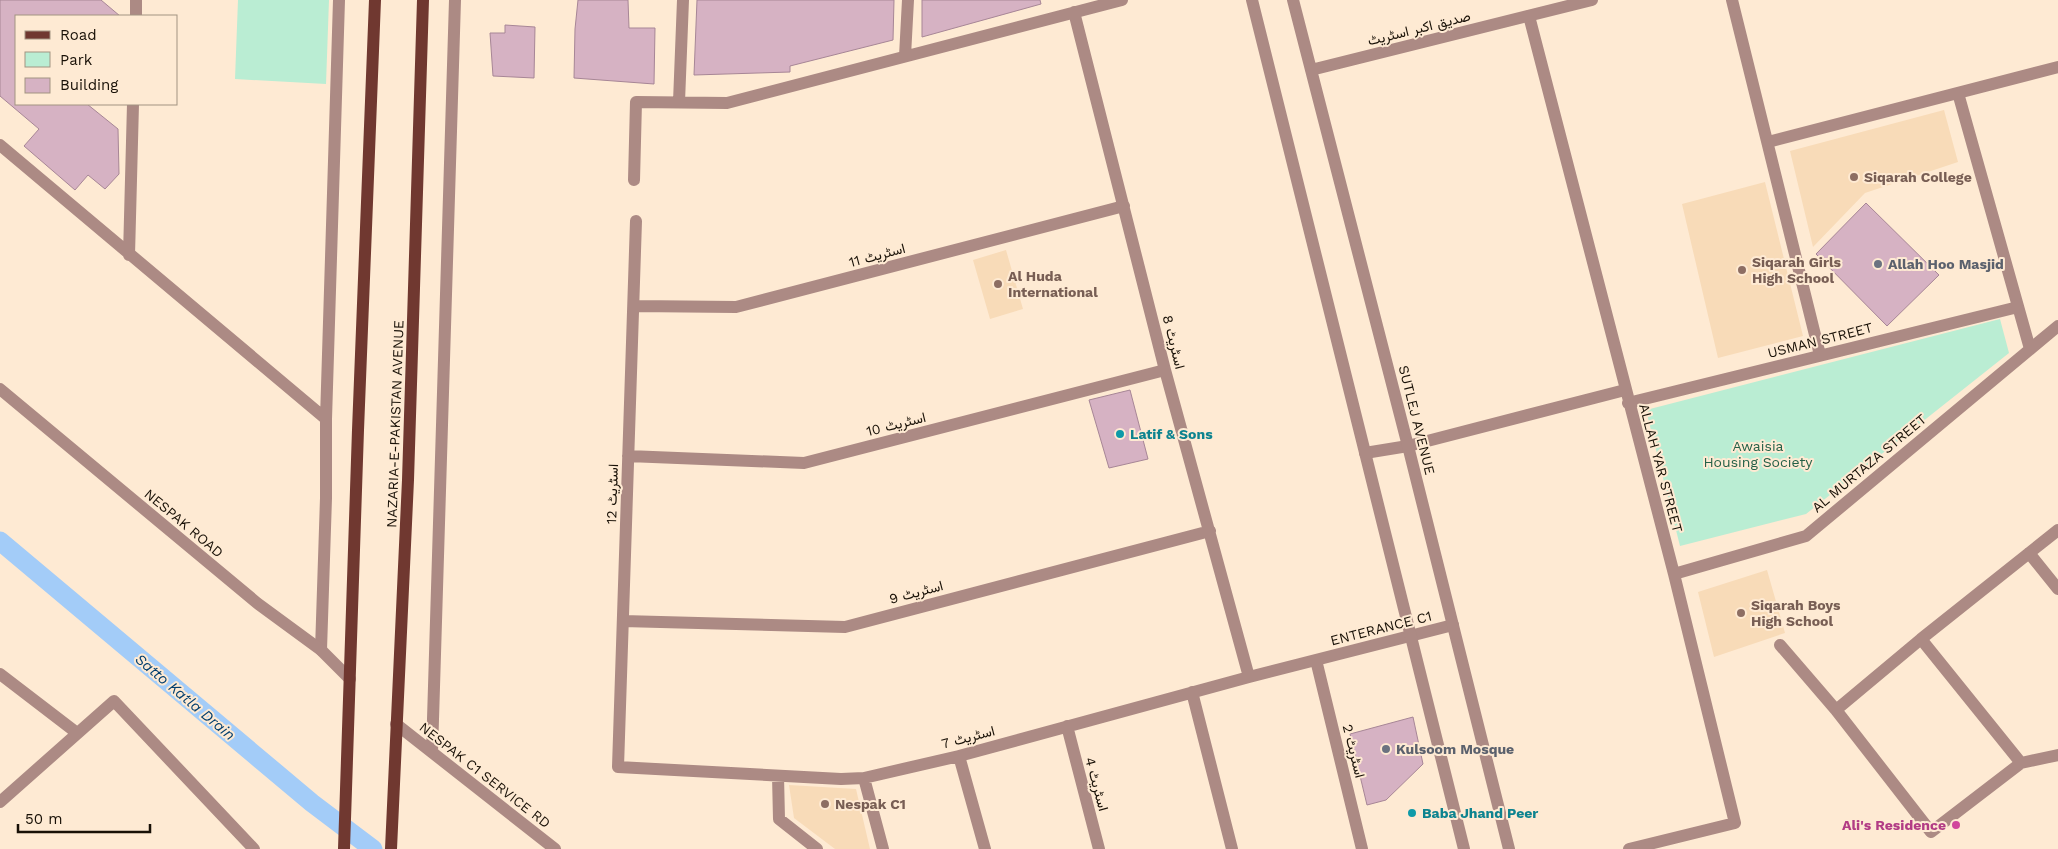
<svg xmlns="http://www.w3.org/2000/svg" width="2058" height="849" viewBox="0 0 2058 849" font-family="'Work Sans',Vazirmatn,sans-serif">
	<rect width="100%" height="100%" fill="#feead3"/>
	<path fill="#f8dbb8" d="M 1944,110 L 1958,162 L 1865,193 L 1813,247 L 1790,151 Z
		M 1765,182 L 1803,336 L 1718,358 L 1682,204 Z
		M 1006,250 L 1023,309 L 990,319 L 973,260 Z
		M 1767,570 L 1785,633 L 1714,657 L 1698,592 Z
		M 789,785 L 856,789 L 870,849 L 835,849 L 794,818 Z"/>
	<path fill="#baedd3" d="M 238,0 L 329,0 L 326,84 L 235,79 Z
		M 2000,319 L 2009,353 L 1806,514 L 1680,546 L 1646,410 Z"/>
	<g fill="none" stroke-linecap="round" stroke-linejoin="round">
		<path stroke="#a3ccf8" stroke-width="19" d="M 0,541 L 312,803 L 373,849"/>
	</g>
	<path fill="#d6b2c3" stroke="#a78696" d="M 0,0 L 101,0 L 120,16 L 16,16 L 16,104 L 87,104 L 118,129 L 119,174 L 105,189 L 88,175 L 75,190 L 24,146 L 39,129 L 0,96 Z
		M 578,0 L 628,0 L 629,28 L 655,28 L 654,84 L 574,78 L 575,29 Z
		M 697,0 L 894,0 L 893,40 L 790,66 L 790,72 L 694,75 Z
		M 922,0 L 1040,0 L 1041,4 L 922,37 Z
		M 505,25 L 535,27 L 534,78 L 493,76 L 490,33 L 505,33 Z
		M 1866,203 L 1939,275 L 1887,326 L 1816,254 Z
		M 1130,390 L 1148,459 L 1109,468 L 1089,400 Z
		M 1413,717 L 1423,764 L 1386,800 L 1367,805 L 1350,734 Z"/>
	<g fill="none" stroke-linecap="round" stroke-linejoin="round">
		<path stroke="#ac8a84" stroke-width="12" d="M 1732,0 L 1820,355
			M 1074,12 L 1165,370 L 1249,677
			M 136,16 L 136,0
			M 1529,16 L 1674,574 L 1735,823 L 1629,849
			M 905,56 L 908,0
			M 1958,93 L 2030,349
			M 679,102 L 683,0
			M 1768,142 L 2058,67
			M 0,145 L 326,419
			M 634,180 L 636,102 L 727,103 L 1122,0
			M 636,221 L 618,767 L 841,779 L 864,778 L 959,756 L 1249,677 L 1453,625
			M 129,255 L 133,104
			M 634,306 L 736,307 L 1124,206
			M 1628,403 L 2018,307
			M 1365,453 L 1408,446 L 1625,390
			M 628,456 L 804,463 L 1165,370
			M 2029,553 L 2058,589
			M 1674,574 L 1806,536 L 2058,326
			M 623,621 L 845,627 L 1210,531
			M 1921,639 L 2021,763
			M 1780,645 L 1836,710 L 1931,832 L 2021,763 L 2058,755
			M 321,650 L 326,498 L 326,419 L 339,0
			M 1316,660 L 1362,849
			M 0,674 L 77,733
			M 1192,692 L 1232,849
			M 1836,710 L 1921,639 L 2058,530
			M 396,724 L 555,849
			M 1067,726 L 1099,849
			M 432,752 L 455,0
			M 959,756 L 985,849
			M 778,776 L 779,819 L 817,849
			M 864,778 L 883,849
			M 0,802 L 114,701 L 254,849"/>
		<path stroke="#ac8a84" stroke-width="12" d="M 1252,0 L 1464,849
			M 1293,0 L 1408,446 L 1509,849
			M 1311,70 L 1592,0
			M 0,389 L 257,603 L 321,650 L 350,679"/>
		<path stroke="#703830" stroke-width="12" d="M 344,849 L 358,430 L 375,0
			M 391,849 L 408,480 L 423,0"/>
	</g>
	<g fill="#8d6e63" stroke="#feead3" stroke-width="2">
		<circle cx="1854" cy="177" r="5"/>
		<circle cx="1742" cy="270" r="5"/>
		<circle cx="998" cy="284" r="5"/>
		<circle cx="1741" cy="613" r="5"/>
		<circle cx="825" cy="804" r="5"/>
	</g>
	<g fill="#6b7280" stroke="#feead3" stroke-width="2">
		<circle cx="1878" cy="264" r="5"/>
		<circle cx="1386" cy="749" r="5"/>
	</g>
	<g fill="#0f9aa8" stroke="#feead3" stroke-width="2">
		<circle cx="1120" cy="434" r="5"/>
		<circle cx="1412" cy="813" r="5"/>
	</g>
	<circle fill="#d1479c" stroke="#feead3" stroke-width="2" cx="1956" cy="825" r="5"/>
	<g text-anchor="middle" dominant-baseline="central" stroke-width="4" stroke-linejoin="round" paint-order="stroke">
		<g font-size="14" fill="#181006" stroke="#feead3">
			<text transform="translate(1419 28) rotate(-14)">صدیق اکبر اسٹریٹ</text>
			<text transform="translate(877 255) rotate(-15)">اسٹریٹ 11</text>
			<text transform="translate(1820 340) rotate(-14)">USMAN STREET</text>
			<text transform="translate(1174 342) rotate(76)">اسٹریٹ 8</text>
			<text transform="translate(1417 420) rotate(76)">SUTLEJ AVENUE</text>
			<text transform="translate(395 424) rotate(-88)">NAZARIA-E-PAKISTAN AVENUE</text>
			<text transform="translate(896 424) rotate(-14)">اسٹریٹ 10</text>
			<text transform="translate(1869 463) rotate(-40)">AL MURTAZA STREET</text>
			<text transform="translate(1661 468) rotate(75)">ALLAH YAR STREET</text>
			<text transform="translate(612 494) rotate(-88)">اسٹریٹ 12</text>
			<text transform="translate(184 523) rotate(40)">NESPAK ROAD</text>
			<text transform="translate(916 592) rotate(-15)">اسٹریٹ 9</text>
			<text transform="translate(1381 628) rotate(-14)">ENTERANCE C1</text>
			<text transform="translate(968 737) rotate(-15)">اسٹریٹ 7</text>
			<text transform="translate(1354 751) rotate(76)">اسٹریٹ 2</text>
			<text transform="translate(485 775) rotate(38)">NESPAK C1 SERVICE RD</text>
			<text transform="translate(1097 784) rotate(75)">اسٹریٹ 4</text>
		</g>
		<g font-size="14" font-weight="bold" fill="#785e54" stroke="#feead3" text-anchor="start">
			<text x="1864" y="177">Siqarah College</text>
			<text x="1752" y="262">Siqarah Girls<tspan x="1752" dy="16">High School</tspan></text>
			<text x="1008" y="276">Al Huda<tspan x="1008" dy="16">International</tspan></text>
			<text x="1751" y="605">Siqarah Boys<tspan x="1751" dy="16">High School</tspan></text>
			<text x="835" y="804">Nespak C1</text>
		</g>
		<g font-size="14" font-weight="bold" fill="#5b616d" stroke="#feead3" text-anchor="start">
			<text x="1888" y="264">Allah Hoo Masjid</text>
			<text x="1396" y="749">Kulsoom Mosque</text>
		</g>
		<g font-size="14" font-weight="bold" fill="#0d838f" stroke="#feead3" text-anchor="start">
			<text x="1130" y="434">Latif &amp; Sons</text>
			<text x="1422" y="813">Baba Jhand Peer</text>
		</g>
		<g font-size="14" fill="#246047" stroke="#feead3">
			<text x="1758" y="446">Awaisia<tspan x="1758" dy="16">Housing Society</tspan></text>
		</g>
		<g font-size="14" font-weight="bold" fill="#b23c85" stroke="#feead3" text-anchor="end">
			<text x="1946" y="825">Ali's Residence</text>
		</g>
		<g font-size="15" font-style="italic" fill="#033f6f" stroke="#feead3">
			<text transform="translate(185 697) rotate(40)">Satto Katla Drain</text>
		</g>
	</g>
	<rect x="15" y="15" width="162" height="90" fill="#feead3" stroke="#a29381"/>
	<rect x="25" y="31" width="25" height="8" fill="#703830" stroke="#a29381"/>
	<text x="60" y="40" font-size="15" fill="#181006">Road</text>
	<rect x="25" y="52" width="25" height="15" fill="#baedd3" stroke="#a29381"/>
	<text x="60" y="65" font-size="15" fill="#181006">Park</text>
	<rect x="25" y="78" width="25" height="15" fill="#d6b2c3" stroke="#a29381"/>
	<text x="60" y="90" font-size="15" fill="#181006">Building</text>
	<path d="M18 824v8h132v-8" fill="none" stroke="#181006" stroke-width="2.5"/>
	<text x="25" y="824" font-size="15" fill="#181006" stroke="#feead3" stroke-width="4" paint-order="stroke">50 m</text>
</svg>
